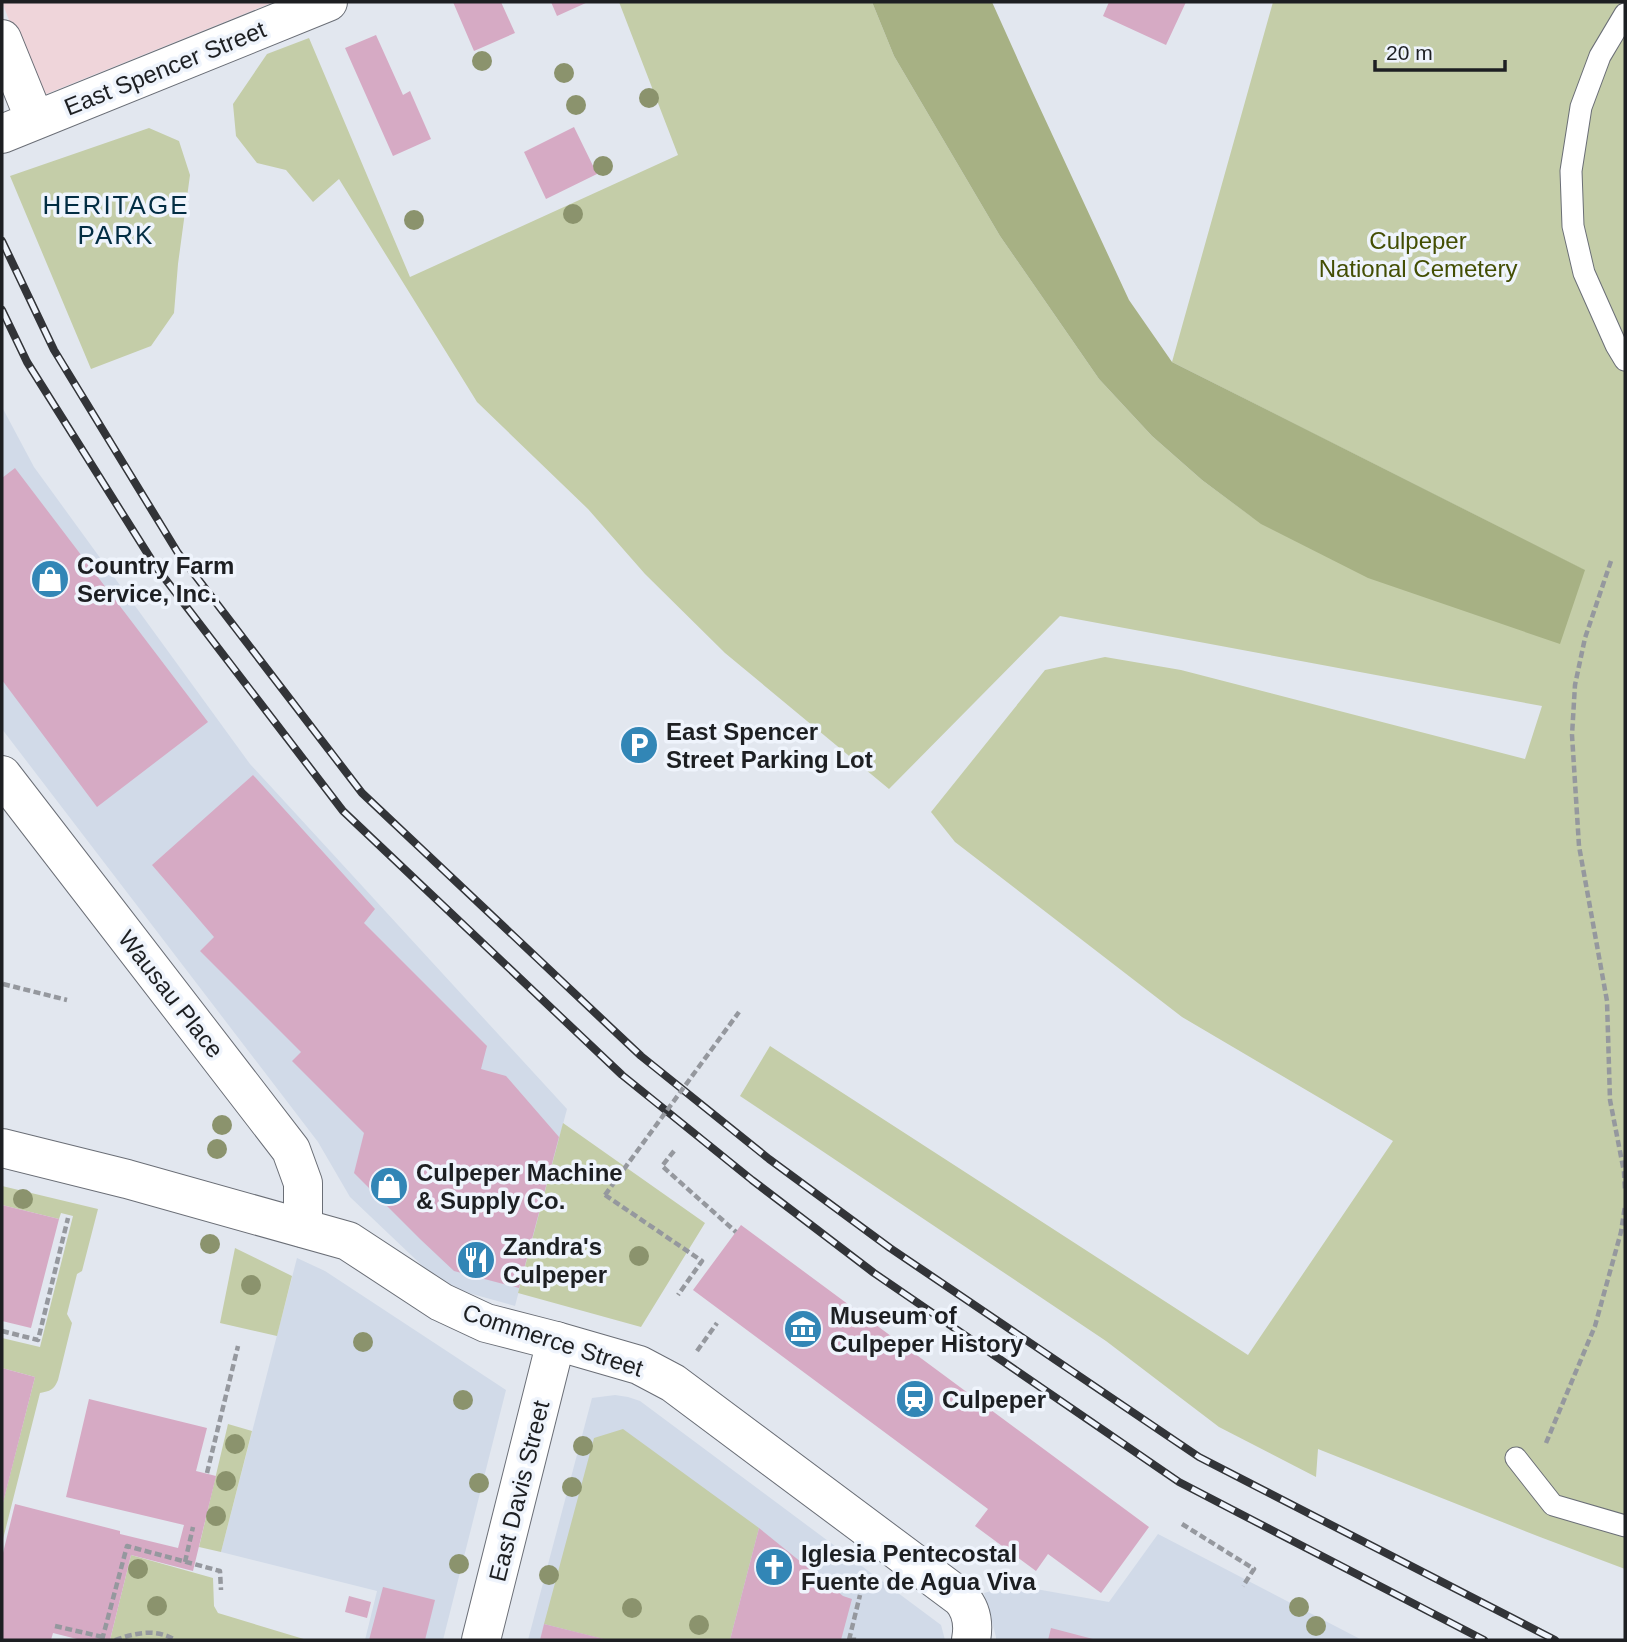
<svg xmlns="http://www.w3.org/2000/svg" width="1627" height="1642" viewBox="0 0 1627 1642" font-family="Helvetica,sans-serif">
	<rect width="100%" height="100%" fill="#e2e7ef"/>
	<path fill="#d1dae8" d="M 2,407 L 34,467 L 250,764 L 567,1109 L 515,1306 L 454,1289 L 431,1274 L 350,1197 L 318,1142 L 2,729 Z
		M 297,1258 L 325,1271 L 506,1390 L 443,1640 L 365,1640 L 377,1591 L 221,1552 Z
		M 615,1395 L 628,1397 L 640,1401 L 941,1625 L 945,1640 L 528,1640 L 592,1398 Z
		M 1158,1534 L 1362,1640 L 996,1640 L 996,1637 L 984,1593 L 1013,1585 L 1109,1602 Z"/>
	<path fill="#efd5da" d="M 2,2 L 274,2 L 39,97 Z"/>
	<path fill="#c4cda8" d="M 619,2 L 872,2 L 894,56 L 1000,236 L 1099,379 L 1152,436 L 1202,480 L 1252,517 L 1584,570 L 1172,362 L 1273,2 L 1625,2 L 1625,1569 L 1540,1537 L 1318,1449 L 1316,1477 L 1219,1427 L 1106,1341 L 740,1096 L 770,1046 L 1248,1355 L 1393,1141 L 1182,1017 L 955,842 L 931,812 L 1045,670 L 1105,657 L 1181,670 L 1525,759 L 1542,706 L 1060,616 L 889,789 L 725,653 L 645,574 L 588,509 L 477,402 L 339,179 L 313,202 L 286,170 L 257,163 L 236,136 L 233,104 L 267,54 L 309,38 L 410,277 L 678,155 Z
		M 149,128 L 179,141 L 190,175 L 178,264 L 174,313 L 151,346 L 91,369 L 10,176 Z
		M 563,1123 L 705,1223 L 641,1327 L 518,1293 Z
		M 2,1186 L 98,1209 L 82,1271 L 77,1274 L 67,1314 L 72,1323 L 58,1380 C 54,1390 50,1391 40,1393 L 2,1543 L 2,1506 L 35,1377 L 2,1368 L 2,1338 L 40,1347 L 73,1216 L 61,1213 L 59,1219 L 2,1205 Z
		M 235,1248 L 292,1276 L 277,1336 L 220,1323 Z
		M 228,1424 L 252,1431 L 221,1552 L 199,1547 Z
		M 623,1429 L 759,1528 L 730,1640 L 607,1640 L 544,1624 L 594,1438 Z
		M 131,1555 L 213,1578 L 214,1606 L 218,1613 L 307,1640 L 110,1640 Z"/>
	<path fill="#a7b184" d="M 872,2 L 992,2 L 1032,91 L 1129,300 L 1172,362 L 1585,570 L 1560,644 L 1368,578 L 1261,524 L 1202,480 L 1152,436 L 1099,379 L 1000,236 L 894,56 Z"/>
	<path fill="#d6aac4" d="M 453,2 L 501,2 L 515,33 L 474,51 Z
		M 551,2 L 588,2 L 557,16 Z
		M 1109,2 L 1186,2 L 1166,45 L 1103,16 Z
		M 376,35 L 403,95 L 410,91 L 431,139 L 393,156 L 345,48 Z
		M 574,127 L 597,174 L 546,199 L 524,152 Z
		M 15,468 L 208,722 L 97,807 L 2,680 L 2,478 Z
		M 253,775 L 375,909 L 364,923 L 487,1046 L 481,1069 L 506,1076 L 559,1137 L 519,1288 L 454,1271 L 420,1239 L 354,1173 L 364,1133 L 292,1061 L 301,1052 L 200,951 L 214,937 L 152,865 Z
		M 2,1205 L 59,1219 L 31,1328 L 2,1321 Z
		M 741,1225 L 1149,1527 L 1101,1593 L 1048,1554 L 1036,1571 L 975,1526 L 988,1509 L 693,1290 Z
		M 2,1368 L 35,1377 L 3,1503 L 2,1503 Z
		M 89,1399 L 207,1428 L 196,1471 L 216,1476 L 193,1571 L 131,1555 L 110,1640 L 81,1640 L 53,1633 L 51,1640 L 2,1640 L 2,1557 L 15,1504 L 120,1531 L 120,1534 L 178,1548 L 184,1525 L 66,1497 Z
		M 759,1528 L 843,1596 L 852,1599 L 841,1640 L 730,1640 Z
		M 383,1587 L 435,1600 L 425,1640 L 369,1640 Z
		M 349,1596 L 371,1602 L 367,1618 L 345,1612 Z
		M 544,1624 L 604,1639 L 604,1640 L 540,1640 Z
		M 1051,1628 L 1093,1639 L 1093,1640 L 1048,1640 Z"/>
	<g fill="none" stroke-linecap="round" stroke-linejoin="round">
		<defs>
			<path id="service" d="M 1625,14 L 1600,56 L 1581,107 L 1571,171 L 1573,226 L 1584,273 L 1616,345 L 1625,360
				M 1516,1458 L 1553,1505 L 1625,1526"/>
			<path id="minor" d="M 2,39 L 35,120
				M 2,134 L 328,2
				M 2,775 L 291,1150 L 303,1183 L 303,1228
				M 556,1341 L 639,1365 L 673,1383 L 961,1598 C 972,1610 974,1624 971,1640"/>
			<path id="tertiary" d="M 2,1148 L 127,1179 L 348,1241 L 441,1302 L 486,1323 L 556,1341 L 481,1640"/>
		</defs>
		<use href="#service" stroke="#6a6e76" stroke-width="23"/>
		<use href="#minor" stroke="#6a6e76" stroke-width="40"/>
		<use href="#tertiary" stroke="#6a6e76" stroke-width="40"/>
		<path stroke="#95989e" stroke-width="4.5" stroke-dasharray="7 3.5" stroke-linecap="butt" d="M 1611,561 L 1585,638 L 1575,685 L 1572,735 L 1579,846 L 1607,1001 L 1610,1100 L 1624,1172 L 1625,1190
			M 3,984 L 67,1000
			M 674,1151 L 662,1166 L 736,1232
			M 605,1195 L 702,1261 L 678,1295
			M 2,1331 L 38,1340 L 68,1218
			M 697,1351 L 717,1323
			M 1546,1443 L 1595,1326 L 1621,1232 L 1625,1206
			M 207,1473 L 238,1346
			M 1182,1524 L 1254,1569 L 1243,1586
			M 185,1562 L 193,1527
			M 55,1626 L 103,1637
			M 849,1639 L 859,1640
			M 102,1640 L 127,1546 L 220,1571 L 221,1590
			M 115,1640 C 135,1633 156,1628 175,1640
			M 849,1640 L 860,1595"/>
		<use href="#service" stroke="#fff" stroke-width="21"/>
		<use href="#minor" stroke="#fff" stroke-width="38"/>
		<use href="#tertiary" stroke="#fff" stroke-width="38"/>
		<defs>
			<path id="rail" d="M 2,241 L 54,350 L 178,553 L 362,793 L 641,1056 L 769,1159 L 890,1248 L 1199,1457 L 1555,1640
				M 2,310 L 27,362 L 156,567 L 343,811 L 622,1075 L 752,1180 L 874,1273 L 1179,1482 L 1484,1640"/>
		</defs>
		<use href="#rail" stroke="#323438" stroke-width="8"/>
		<use href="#rail" stroke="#eff4fc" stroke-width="5" stroke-dasharray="16" stroke-linecap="butt"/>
		<path stroke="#95989e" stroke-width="4.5" stroke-dasharray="7 3.5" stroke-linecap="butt" d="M 605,1195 L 739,1012"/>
	</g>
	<g fill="#8b936d">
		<circle cx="482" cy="61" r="10"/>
		<circle cx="564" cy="73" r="10"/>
		<circle cx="649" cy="98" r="10"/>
		<circle cx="576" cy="105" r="10"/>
		<circle cx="603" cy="166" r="10"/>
		<circle cx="573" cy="214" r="10"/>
		<circle cx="414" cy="220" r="10"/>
		<circle cx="222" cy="1125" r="10"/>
		<circle cx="217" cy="1149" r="10"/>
		<circle cx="23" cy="1199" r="10"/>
		<circle cx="210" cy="1244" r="10"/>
		<circle cx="639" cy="1256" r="10"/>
		<circle cx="251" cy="1285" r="10"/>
		<circle cx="363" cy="1342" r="10"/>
		<circle cx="463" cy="1400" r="10"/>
		<circle cx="235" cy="1444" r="10"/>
		<circle cx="583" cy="1446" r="10"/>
		<circle cx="226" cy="1481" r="10"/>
		<circle cx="479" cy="1483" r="10"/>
		<circle cx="572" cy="1487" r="10"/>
		<circle cx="216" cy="1516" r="10"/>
		<circle cx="459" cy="1564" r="10"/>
		<circle cx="138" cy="1569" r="10"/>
		<circle cx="549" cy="1575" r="10"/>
		<circle cx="157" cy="1606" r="10"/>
		<circle cx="1299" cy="1607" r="10"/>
		<circle cx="632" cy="1608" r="10"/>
		<circle cx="699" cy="1625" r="10"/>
		<circle cx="1316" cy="1626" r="10"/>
	</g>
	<defs>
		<symbol id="shop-disc" viewBox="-11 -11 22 22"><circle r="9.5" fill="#3286b6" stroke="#eff4fc"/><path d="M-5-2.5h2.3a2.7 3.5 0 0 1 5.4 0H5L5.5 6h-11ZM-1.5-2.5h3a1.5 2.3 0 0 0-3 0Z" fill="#fff"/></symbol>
		<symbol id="parking-disc" viewBox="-11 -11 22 22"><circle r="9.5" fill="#3286b6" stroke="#eff4fc"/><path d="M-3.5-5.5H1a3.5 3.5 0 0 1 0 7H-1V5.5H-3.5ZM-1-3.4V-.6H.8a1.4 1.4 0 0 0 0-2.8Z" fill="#fff"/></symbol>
		<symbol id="restaurant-disc" viewBox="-11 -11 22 22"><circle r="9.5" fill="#3286b6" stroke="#eff4fc"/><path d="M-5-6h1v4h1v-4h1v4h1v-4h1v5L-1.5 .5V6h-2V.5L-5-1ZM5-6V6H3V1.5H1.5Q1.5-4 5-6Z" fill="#fff"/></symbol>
		<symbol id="museum-disc" viewBox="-11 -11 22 22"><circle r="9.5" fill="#3286b6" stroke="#eff4fc"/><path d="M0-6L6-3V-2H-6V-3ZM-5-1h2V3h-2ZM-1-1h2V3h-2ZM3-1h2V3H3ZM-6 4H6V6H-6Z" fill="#fff"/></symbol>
		<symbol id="station-disc" viewBox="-11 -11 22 22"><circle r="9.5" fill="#3286b6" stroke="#eff4fc"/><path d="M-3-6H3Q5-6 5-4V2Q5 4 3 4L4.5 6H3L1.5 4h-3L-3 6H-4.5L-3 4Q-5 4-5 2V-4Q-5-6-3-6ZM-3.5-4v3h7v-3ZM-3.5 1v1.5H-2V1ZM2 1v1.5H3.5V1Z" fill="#fff"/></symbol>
		<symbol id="church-disc" viewBox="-11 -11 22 22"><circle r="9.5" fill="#3286b6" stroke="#eff4fc"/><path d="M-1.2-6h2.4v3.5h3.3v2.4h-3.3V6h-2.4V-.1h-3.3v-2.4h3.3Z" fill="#fff"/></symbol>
	</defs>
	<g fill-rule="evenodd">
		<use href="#shop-disc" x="28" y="557" width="44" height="44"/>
		<use href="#parking-disc" x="617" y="723" width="44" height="44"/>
		<use href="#shop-disc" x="367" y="1164" width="44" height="44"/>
		<use href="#restaurant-disc" x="454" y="1238" width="44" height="44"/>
		<use href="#museum-disc" x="781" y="1307" width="44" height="44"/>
		<use href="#station-disc" x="893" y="1377" width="44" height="44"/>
		<use href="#church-disc" x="752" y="1545" width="44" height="44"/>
	</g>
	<g text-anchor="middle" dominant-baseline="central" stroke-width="7" stroke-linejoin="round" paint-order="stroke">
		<g font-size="24" fill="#1d1f22" stroke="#eff4fc">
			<text transform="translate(165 68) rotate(-22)">East Spencer Street</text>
			<text transform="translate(171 994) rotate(52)">Wausau Place</text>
			<text transform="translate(553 1340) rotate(18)">Commerce Street</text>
			<text transform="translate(519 1491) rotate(-76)">East Davis Street</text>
		</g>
		<g font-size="24" fill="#434e03" stroke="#eff4fc">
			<text x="1418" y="240">Culpeper<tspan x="1418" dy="28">National Cemetery</tspan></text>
		</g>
		<g font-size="24" font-weight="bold" fill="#1d1f22" stroke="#eff4fc" text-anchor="start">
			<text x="77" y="565">Country Farm<tspan x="77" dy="28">Service, Inc.</tspan></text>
			<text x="666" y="731">East Spencer<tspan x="666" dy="28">Street Parking Lot</tspan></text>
			<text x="416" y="1172">Culpeper Machine<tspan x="416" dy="28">&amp; Supply Co.</tspan></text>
			<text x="503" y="1246">Zandra's<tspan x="503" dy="28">Culpeper</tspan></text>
			<text x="830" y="1315">Museum of<tspan x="830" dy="28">Culpeper History</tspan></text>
			<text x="942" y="1399">Culpeper</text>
			<text x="801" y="1553">Iglesia Pentecostal<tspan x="801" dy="28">Fuente de Agua Viva</tspan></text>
		</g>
		<g font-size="26" letter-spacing="2" fill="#022d43" stroke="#eff4fc">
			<text x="116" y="205">HERITAGE<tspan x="116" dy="30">PARK</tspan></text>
		</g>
	</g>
	<rect width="1627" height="1642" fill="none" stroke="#1d1f22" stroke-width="7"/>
	<path d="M1375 60v10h130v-10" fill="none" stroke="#1d1f22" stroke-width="3.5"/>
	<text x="1386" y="60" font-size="21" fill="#1d1f22" stroke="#eff4fc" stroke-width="5" paint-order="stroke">20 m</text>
</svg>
